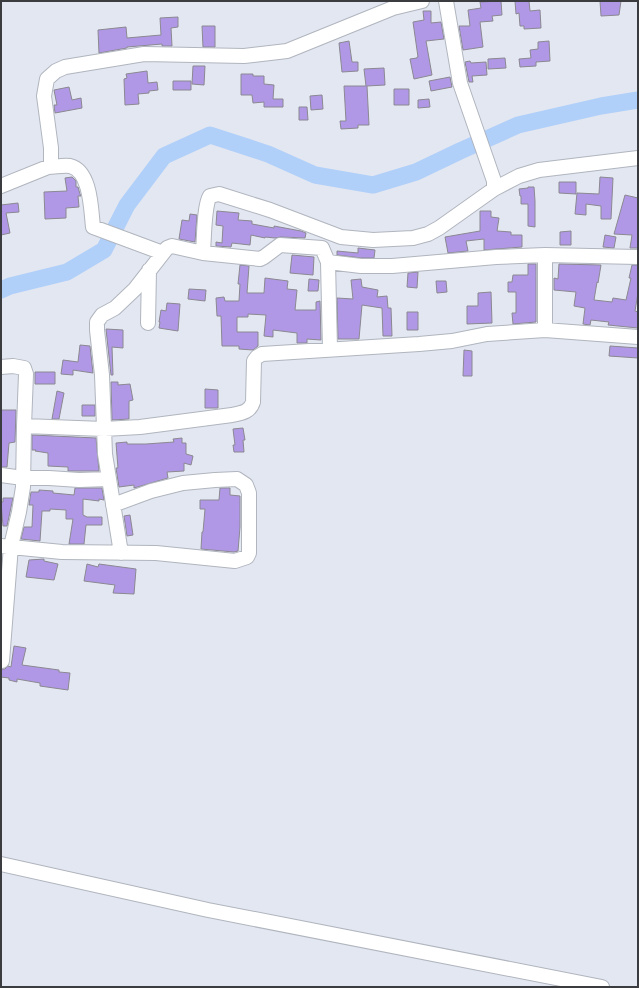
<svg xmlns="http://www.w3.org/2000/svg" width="639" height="988" viewBox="0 0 639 988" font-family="Helvetica,sans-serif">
	<rect width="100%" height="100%" fill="#e2e7f1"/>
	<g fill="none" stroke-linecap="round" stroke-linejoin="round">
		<path stroke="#b0cff9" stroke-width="17" d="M 1,290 L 10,286 L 67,272 L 104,250 L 127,205 L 164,156 L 210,135 L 268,154 L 315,175 L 373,185 L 416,172 L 460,151 L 518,125 L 601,106 L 638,100"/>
	</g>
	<path fill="#b098e6" stroke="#8b8892" d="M 501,1 L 502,15 L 492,16 L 493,21 L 480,22 L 483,47 L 463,50 L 459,26 L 470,26 L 468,10 L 481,8 L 480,2 Z
		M 515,1 L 529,1 L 530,11 L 540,10 L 541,28 L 524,29 L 524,26 L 520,26 L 519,13 L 516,14 Z
		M 600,1 L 621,1 L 619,15 L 601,16 Z
		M 423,11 L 431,11 L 431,23 L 441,22 L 444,39 L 426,41 L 432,75 L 414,79 L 410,59 L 417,58 L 417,57 L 418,57 L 413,22 L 424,20 Z
		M 178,17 L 178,27 L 171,28 L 172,46 L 162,46 L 162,44 L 127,47 L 127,48 L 99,53 L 98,30 L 126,27 L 127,38 L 161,35 L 160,18 Z
		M 202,26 L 215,26 L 215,47 L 203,47 Z
		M 349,41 L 352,62 L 358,62 L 358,71 L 342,72 L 339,43 Z
		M 549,41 L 550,61 L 536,62 L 536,66 L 520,67 L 519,59 L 531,58 L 530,50 L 538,49 L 538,42 Z
		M 505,58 L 506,68 L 488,69 L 488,59 Z
		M 470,61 L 471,63 L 486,62 L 487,75 L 472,76 L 473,82 L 469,82 L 465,62 Z
		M 193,66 L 205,66 L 204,85 L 192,84 Z
		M 384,68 L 385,85 L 367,86 L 369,125 L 358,125 L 358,128 L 341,129 L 340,121 L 346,121 L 344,86 L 366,86 L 364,69 Z
		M 147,71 L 148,83 L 157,82 L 158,90 L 149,91 L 149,93 L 138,94 L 139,104 L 125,105 L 124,79 L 127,78 L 126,74 Z
		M 241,74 L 253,74 L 253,76 L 264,76 L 264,84 L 274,85 L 273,99 L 283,99 L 283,107 L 264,107 L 264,102 L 253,103 L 252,95 L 241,95 Z
		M 450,77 L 452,87 L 431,91 L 429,81 Z
		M 173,81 L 191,81 L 191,90 L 173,90 Z
		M 69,87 L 72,100 L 81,98 L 82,108 L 55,113 L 54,105 L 57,105 L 54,90 Z
		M 394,89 L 409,89 L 409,105 L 394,105 Z
		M 322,95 L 323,109 L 311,110 L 310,96 Z
		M 429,99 L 430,107 L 418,108 L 418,100 Z
		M 299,107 L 307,107 L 308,120 L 299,120 Z
		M 72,177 L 76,181 L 76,187 L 78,187 L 80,194 L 81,196 L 78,196 L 79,207 L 66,208 L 66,218 L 45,219 L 44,192 L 67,191 L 65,178 Z
		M 600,177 L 613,178 L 611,219 L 601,219 L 601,206 L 586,204 L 586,215 L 575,214 L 577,193 L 599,194 Z
		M 559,182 L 576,182 L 576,194 L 559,193 Z
		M 528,187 L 534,187 L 535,201 L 535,227 L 528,226 L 528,204 L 521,204 L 521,196 L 520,196 L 519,189 L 528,188 Z
		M 625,195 L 638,198 L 638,248 L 630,248 L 632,235 L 614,234 Z
		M 18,203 L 19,212 L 6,213 L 10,233 L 1,235 L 1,205 Z
		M 217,211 L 239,213 L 238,220 L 252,221 L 252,224 L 274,228 L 274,226 L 301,231 L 306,233 L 305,238 L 281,237 L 275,238 L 265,237 L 265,238 L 251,235 L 250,245 L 232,243 L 231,247 L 216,246 L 216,242 L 222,243 L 223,226 L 216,225 Z
		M 480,211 L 491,211 L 491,217 L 499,218 L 497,231 L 511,232 L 511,235 L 522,235 L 522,247 L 484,250 L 484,239 L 466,241 L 468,251 L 448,253 L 445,237 L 480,231 Z
		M 190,214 L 197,215 L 195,242 L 179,239 L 182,220 L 189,221 Z
		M 571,231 L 571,245 L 560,245 L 560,232 Z
		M 605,235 L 616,237 L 614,248 L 603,247 Z
		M 358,248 L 375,250 L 374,258 L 362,258 L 337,255 L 337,251 L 358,253 Z
		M 292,255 L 314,257 L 313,275 L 290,273 Z
		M 528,264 L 536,264 L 536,322 L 513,324 L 512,313 L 516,313 L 516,292 L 508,292 L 508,282 L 512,282 L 513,275 L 528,275 Z
		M 559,264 L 601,265 L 598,283 L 597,282 L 594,300 L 612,302 L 613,298 L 626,300 L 631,278 L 629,278 L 632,265 L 638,265 L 638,293 L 635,311 L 638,312 L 638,328 L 608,325 L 609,322 L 591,320 L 590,325 L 583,324 L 585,308 L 574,306 L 576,292 L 554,290 L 554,278 L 558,279 Z
		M 240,265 L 249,266 L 247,293 L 264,293 L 265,278 L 288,281 L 287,289 L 297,290 L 295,310 L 316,310 L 316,302 L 320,301 L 321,340 L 307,339 L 307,343 L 297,343 L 297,333 L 273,330 L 273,337 L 264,336 L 266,315 L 248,314 L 248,317 L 237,317 L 237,332 L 258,332 L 258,346 L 253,350 L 239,349 L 239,346 L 222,346 L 221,316 L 217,316 L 216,298 L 224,297 L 225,301 L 239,301 L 240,284 L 238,284 Z
		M 418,272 L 417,288 L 407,287 L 408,273 Z
		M 309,279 L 319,280 L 318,291 L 308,291 Z
		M 361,279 L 362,287 L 378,290 L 377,297 L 387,296 L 388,308 L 391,308 L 392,336 L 383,336 L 382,308 L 362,305 L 359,339 L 338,339 L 337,298 L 353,299 L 351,280 Z
		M 436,281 L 446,281 L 447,292 L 437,293 Z
		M 189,289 L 206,290 L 205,301 L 188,299 Z
		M 491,292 L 492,323 L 467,324 L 467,306 L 478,306 L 478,293 Z
		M 167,303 L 180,304 L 178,331 L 159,328 L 160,322 L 159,322 L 161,310 L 166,311 Z
		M 407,312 L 418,312 L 418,330 L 407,330 Z
		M 106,329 L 123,330 L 123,348 L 112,347 L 113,375 L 111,375 Z
		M 80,345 L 90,346 L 93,373 L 73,370 L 73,375 L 61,374 L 63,360 L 78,362 Z
		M 610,346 L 638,348 L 638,358 L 609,356 Z
		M 464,350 L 472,351 L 472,376 L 463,376 Z
		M 35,372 L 55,372 L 55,384 L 35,384 Z
		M 111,382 L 118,382 L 118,385 L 130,384 L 133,400 L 129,401 L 129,419 L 112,420 Z
		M 205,389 L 218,390 L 218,408 L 205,408 Z
		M 57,391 L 64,393 L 59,419 L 52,419 Z
		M 82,405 L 95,405 L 95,416 L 82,416 Z
		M 1,410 L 16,410 L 15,442 L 9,443 L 7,467 L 1,467 Z
		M 243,428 L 245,440 L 243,440 L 244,452 L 234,452 L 233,445 L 235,445 L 233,429 Z
		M 32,435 L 96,438 L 99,471 L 68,471 L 68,467 L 48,466 L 48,453 L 35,451 L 36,450 L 32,450 Z
		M 182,438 L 182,443 L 186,443 L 186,454 L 193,456 L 191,465 L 184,463 L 184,471 L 167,472 L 168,478 L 134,488 L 134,485 L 119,487 L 116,468 L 118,468 L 116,443 L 127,442 L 127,444 L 146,444 L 174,442 L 173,439 Z
		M 75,488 L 102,488 L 104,500 L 99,499 L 99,501 L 83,499 L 83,515 L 87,517 L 102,517 L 102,525 L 86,525 L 84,544 L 69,544 L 73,519 L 66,519 L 66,510 L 50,509 L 50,511 L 42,511 L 40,541 L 21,539 L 24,527 L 32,527 L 33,505 L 29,505 L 31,492 L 39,492 L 39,490 L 53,491 L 53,493 L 74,495 Z
		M 220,488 L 230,488 L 230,495 L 240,496 L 240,527 L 238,551 L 234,552 L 201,549 L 202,532 L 203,532 L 205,509 L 200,509 L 200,500 L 219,500 Z
		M 3,498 L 13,498 L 7,526 L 3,526 L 1,502 L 3,502 Z
		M 130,515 L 133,535 L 127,536 L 124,516 Z
		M 44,559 L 44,561 L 58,564 L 54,580 L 26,577 L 29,560 Z
		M 87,564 L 98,567 L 99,564 L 136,569 L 134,594 L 113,593 L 115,585 L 84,581 Z
		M 14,646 L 26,648 L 22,665 L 59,670 L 59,672 L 70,673 L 68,690 L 40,686 L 40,683 L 17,679 L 17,682 L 9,680 L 9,678 L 1,677 L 1,669 L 5,669 L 8,666 L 11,667 Z"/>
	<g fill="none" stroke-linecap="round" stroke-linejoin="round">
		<defs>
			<path id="minor" d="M 446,1 L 460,83 L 494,181 L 494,189
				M 48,167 C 55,167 63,165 70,166 C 91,171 91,210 93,227 L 163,253
				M 1,186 L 48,167 L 51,164 L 51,148 L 44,96 L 47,79 L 56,71 L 65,67 L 144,54 L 244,56 L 287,51 L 393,8 L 422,1
				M 203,253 L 260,259 L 264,257 L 280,245 L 322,248 L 328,262 L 330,349
				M 545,255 L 545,330
				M 328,262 L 361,266 L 392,266 L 496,257 L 545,255 L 638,257
				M 148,323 L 149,270
				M 1,367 L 13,366 L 24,368 L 26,374 L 24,426
				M 1,475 L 23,478 L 49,478 L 79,480 L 109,479
				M 1,546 L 62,552 L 156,553 L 235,561 L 247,557 L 249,553 L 249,493 L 246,485 L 237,479 L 215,480 L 183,483 L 151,491 L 113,505
				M 121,553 L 105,454 L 102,375 L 97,330 L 97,322 L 102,315 L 115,308 L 135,289 L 167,248 L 172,246 L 203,253 C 204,240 204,205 210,196 L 219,194 L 270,210 L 341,237 L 373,240 L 413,238 L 428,234 L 439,228 L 494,189 L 519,176 L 539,170 L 638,158
				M 2,661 L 11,546 L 19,512 L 23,487 L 24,426 L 104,429 L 140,427 L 232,415 C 242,413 250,412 253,402 L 254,361 L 257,357 L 262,354 L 419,344 L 452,341 L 487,334 L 545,330 L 638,337
				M 1,864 L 208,910 L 602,987"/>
		</defs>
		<use href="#minor" stroke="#b0b5be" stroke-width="16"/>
		<use href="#minor" stroke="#fff" stroke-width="14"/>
	</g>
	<rect width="639" height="988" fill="none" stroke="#3a3c40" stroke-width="4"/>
</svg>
